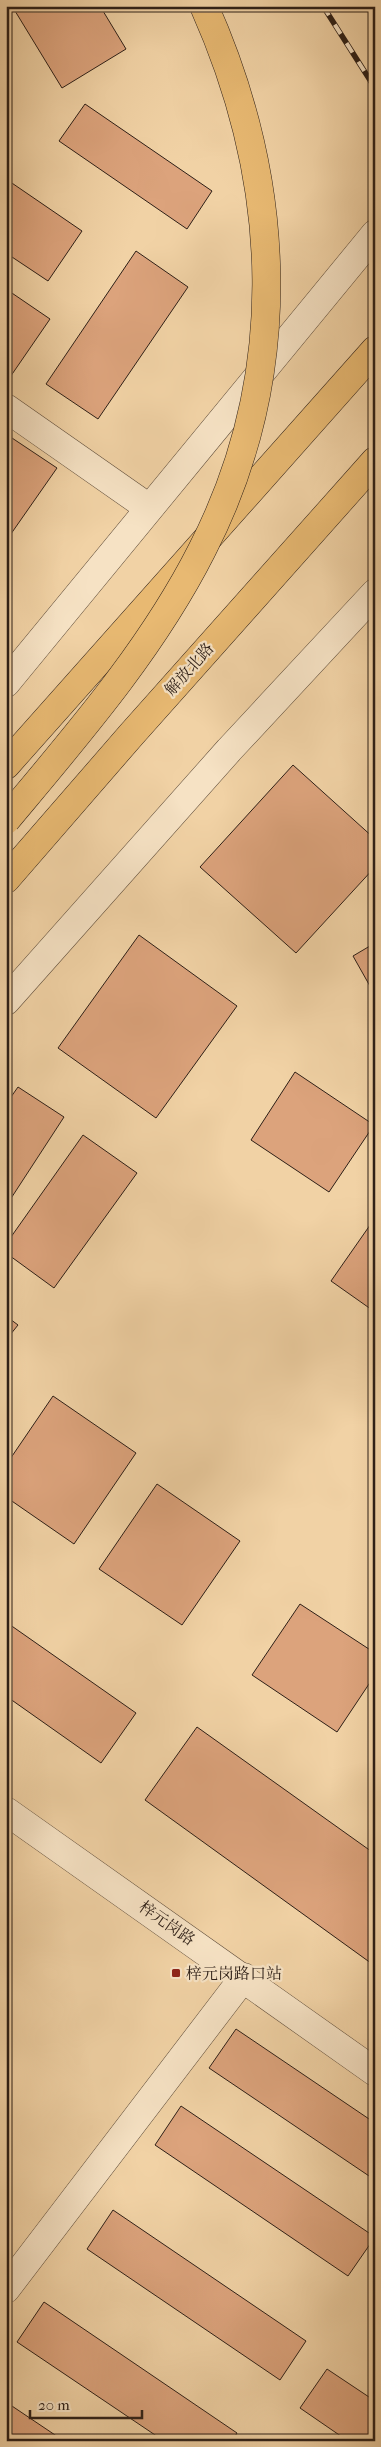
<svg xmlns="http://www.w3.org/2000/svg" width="381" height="2447" viewBox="0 0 381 2447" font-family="'IM FELL French Canon','Noto Serif SC',serif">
	<rect width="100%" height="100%" fill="#f1d2a5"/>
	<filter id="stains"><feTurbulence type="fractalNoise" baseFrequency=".004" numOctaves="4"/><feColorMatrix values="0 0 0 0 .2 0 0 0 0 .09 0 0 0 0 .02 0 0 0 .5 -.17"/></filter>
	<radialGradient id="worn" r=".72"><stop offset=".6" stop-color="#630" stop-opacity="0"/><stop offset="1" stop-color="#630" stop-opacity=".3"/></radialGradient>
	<path fill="#dca37c" stroke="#2d1f17" d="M 12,6 L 100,6 L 126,49 L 62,88 Z
		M 85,104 L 212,191 L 187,229 L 59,141 Z
		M 6,179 L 82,231 L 48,281 L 6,253 Z
		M 136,251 L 188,287 L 98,419 L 46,384 Z
		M 6,289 L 50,319 L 6,383 Z
		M 6,434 L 57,468 L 6,541 Z
		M 293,765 L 375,839 L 375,867 L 296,953 L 200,867 Z
		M 139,935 L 237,1006 L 156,1118 L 58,1048 Z
		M 375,943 L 375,995 L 353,956 Z
		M 295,1072 L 374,1125 L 329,1192 L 251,1140 Z
		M 18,1087 L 64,1117 L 6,1206 L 6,1104 Z
		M 83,1135 L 137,1173 L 54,1288 L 6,1253 L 6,1244 Z
		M 375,1218 L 375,1312 L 331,1281 Z
		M 6,1316 L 18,1325 L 6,1340 Z
		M 53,1396 L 136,1453 L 74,1544 L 6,1497 L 6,1465 Z
		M 157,1484 L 240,1541 L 182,1625 L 99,1569 Z
		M 300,1604 L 375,1653 L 375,1675 L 337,1732 L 252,1675 Z
		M 6,1622 L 136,1713 L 101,1763 L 6,1696 Z
		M 197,1727 L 375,1854 L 375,1966 L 145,1800 Z
		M 236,2029 L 375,2123 L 375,2180 L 209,2068 Z
		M 181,2106 L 375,2237 L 348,2276 L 155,2145 Z
		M 113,2210 L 306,2341 L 280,2380 L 87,2249 Z
		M 44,2302 L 237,2433 L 232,2441 L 164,2441 L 17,2342 Z
		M 327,2369 L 375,2401 L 375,2441 L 348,2441 L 300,2408 Z
		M 6,2402 L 64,2441 L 6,2441 Z"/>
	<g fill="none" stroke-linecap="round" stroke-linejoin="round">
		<defs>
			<path id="minor" d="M 6,408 L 149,508
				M 6,683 L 375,234
				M 6,1001 L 229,750 L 375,593
				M 6,2289 L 244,1977"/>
			<path id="tertiary" d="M 6,1811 L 375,2072"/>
			<path id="trunk" d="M 6,765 L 375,350
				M 6,879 L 131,735 L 375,461"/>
		</defs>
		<use href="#minor" stroke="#5e4c3a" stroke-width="29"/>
		<use href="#tertiary" stroke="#5e4c3a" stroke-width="29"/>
		<use href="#trunk" stroke="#2d1f17" stroke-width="29"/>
		<use href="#minor" stroke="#f6e2c4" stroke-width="28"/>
		<use href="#tertiary" stroke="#f6e2c4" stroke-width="28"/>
		<use href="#trunk" stroke="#e8b972" stroke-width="28"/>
		<defs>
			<path id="rail" d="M 323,6 L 375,88"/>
		</defs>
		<use href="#rail" stroke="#2d1f17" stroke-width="5.5"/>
		<use href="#rail" stroke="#f6e2c4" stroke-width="4" stroke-dasharray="11" stroke-linecap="butt"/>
		<defs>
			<path id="trunk-bridge" d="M 6,820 C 77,735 152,649 202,550 C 292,375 283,183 204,6"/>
		</defs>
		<use href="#trunk-bridge" stroke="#2d1f17" stroke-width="29" stroke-linecap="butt"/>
		<use href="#trunk-bridge" stroke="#e8b972" stroke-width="28"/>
	</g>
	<rect fill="#8f2418" stroke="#f6e2c4" stroke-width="2" x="171" y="1968" width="10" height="10" rx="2.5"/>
	<g text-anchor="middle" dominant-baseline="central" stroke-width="4.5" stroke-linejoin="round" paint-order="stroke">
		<g font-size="16" fill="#2d1f17" stroke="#f6e2c4">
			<text transform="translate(189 669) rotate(-48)">解放北路</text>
			<text transform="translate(167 1923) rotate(35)">梓元岗路</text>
		</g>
		<g font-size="16" fill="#2d1f17" stroke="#f6e2c4" text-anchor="start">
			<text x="186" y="1973">梓元岗路口站</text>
		</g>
	</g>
	<rect width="381" height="2447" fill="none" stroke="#f1d2a5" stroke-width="25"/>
	<rect x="8" y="8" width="366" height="2432" fill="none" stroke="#2d1f17" stroke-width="2.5"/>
	<rect x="12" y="12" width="356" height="2422" fill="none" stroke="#2d1f17"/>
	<path d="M30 2410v8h112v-8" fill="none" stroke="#2d1f17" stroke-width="2.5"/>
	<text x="38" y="2410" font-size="15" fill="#2d1f17" stroke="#f6e2c4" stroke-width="4" paint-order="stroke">20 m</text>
	<rect width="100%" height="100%" filter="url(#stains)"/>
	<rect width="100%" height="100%" fill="url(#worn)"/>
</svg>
